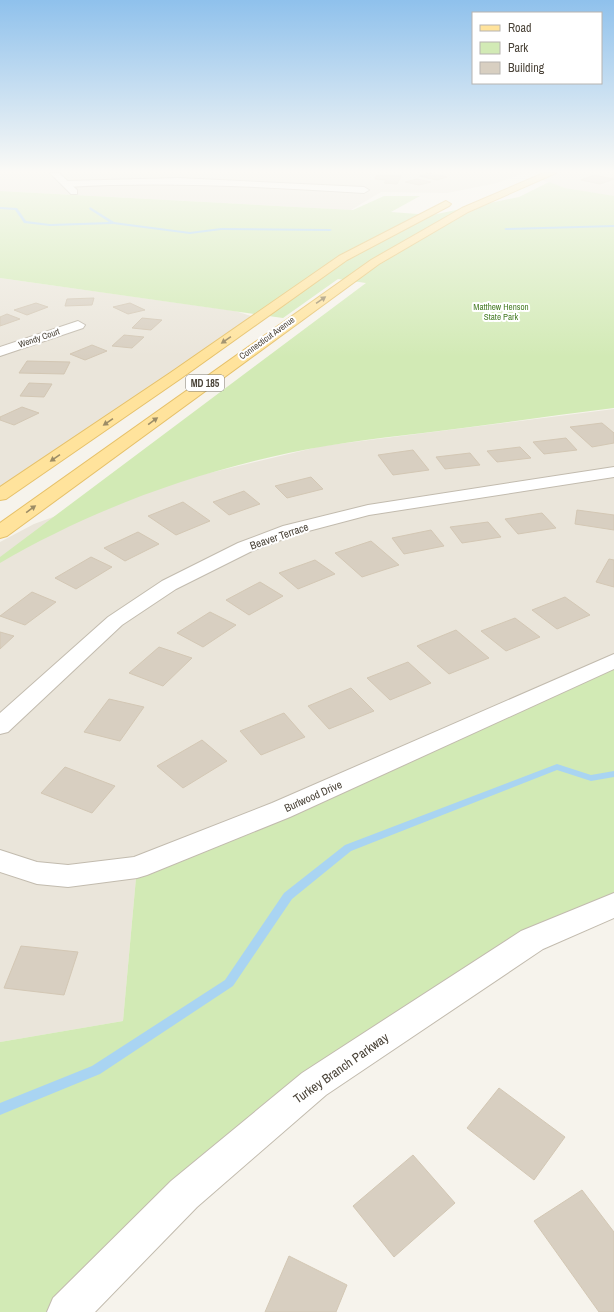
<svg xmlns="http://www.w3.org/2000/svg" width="614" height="1312" viewBox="0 0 614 1312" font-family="'Archivo Narrow',sans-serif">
	<rect width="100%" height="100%" fill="#f6f3ec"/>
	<path fill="#eae5da" d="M 0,173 L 524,173 L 497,183 L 447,193 L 381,192 L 351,210 L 0,191 Z
		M 552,173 L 614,173 L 614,197 L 565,188 L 538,179 Z
		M 0,278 L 235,311 L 258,318 L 0,495 Z
		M 614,409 L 614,661 L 137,867 L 123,1021 L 0,1042 L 0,542 L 34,524 L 56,516 L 201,475 L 322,446 Z"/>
	<path fill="#d2eab5" d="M 549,182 L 565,188 L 614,196 L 614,408 C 550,416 487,425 423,433 C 372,439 321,445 271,457 C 176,479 84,514 0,563 L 0,557 L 366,283 L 338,279 L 283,318 L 0,278 L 0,191 L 353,210 L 384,196 L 420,196 L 391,212 L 432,215 L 519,197 Z
		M 614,661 L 614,905 L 314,1084 L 67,1312 L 0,1312 L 0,1042 L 123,1021 L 137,867 Z"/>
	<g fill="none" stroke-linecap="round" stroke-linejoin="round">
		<path fill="#a9d4f2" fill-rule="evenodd" d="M 0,207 L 17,208 L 26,221 L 50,224 L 109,222 L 89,209 L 90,207 L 114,222 L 190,232 L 221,228 L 330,229 L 332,230 L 330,231 L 221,230 L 190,234 L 113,224 L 50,226 L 24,223 L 15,210 L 0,209 Z
			M 614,225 L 614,227 L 506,230 L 504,229 L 506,228 Z
			M 557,764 L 591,775 L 614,771 L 614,777 L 591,781 L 557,770 L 351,851 L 292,899 L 233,986 L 100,1074 L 0,1115 L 0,1103 L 92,1066 L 225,980 L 284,893 L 345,845 Z"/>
	</g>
	<path fill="#d8cfc1" stroke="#d3c7b4" d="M 429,173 L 447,177 L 437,180 L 419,176 Z
		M 377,175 L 401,176 L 397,184 L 384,183 L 386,180 L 375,179 Z
		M 594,175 L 614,179 L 600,184 L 581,180 Z
		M 417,179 L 431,182 L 419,185 L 405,182 Z
		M 94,298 L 92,305 L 65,306 L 67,299 Z
		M 36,303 L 48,307 L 27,315 L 14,310 Z
		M 130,303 L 145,310 L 128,314 L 113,307 Z
		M 7,314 L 20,319 L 0,326 L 0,317 Z
		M 142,318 L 162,320 L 151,330 L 132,328 Z
		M 124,335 L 144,337 L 132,348 L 112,346 Z
		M 92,345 L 107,351 L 85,360 L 70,354 Z
		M 27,361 L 70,362 L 64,374 L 19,373 Z
		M 29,383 L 52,384 L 44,397 L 20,396 Z
		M 22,407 L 39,413 L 14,425 L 0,420 L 0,417 Z
		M 602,423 L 614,433 L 614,443 L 592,447 L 570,427 Z
		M 566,438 L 577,450 L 544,454 L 533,442 Z
		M 520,447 L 531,458 L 497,462 L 487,451 Z
		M 413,450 L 429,470 L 393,475 L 378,455 Z
		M 470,453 L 480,465 L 445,469 L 436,457 Z
		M 311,477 L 323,489 L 287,498 L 275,486 Z
		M 244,491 L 260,504 L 229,515 L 213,502 Z
		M 183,502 L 210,521 L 176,535 L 148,516 Z
		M 577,510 L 614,515 L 614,530 L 575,524 Z
		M 542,513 L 556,528 L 518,534 L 505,519 Z
		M 488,522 L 501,537 L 462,543 L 450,527 Z
		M 431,530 L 444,546 L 404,554 L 392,538 Z
		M 138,532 L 159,544 L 125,561 L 104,548 Z
		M 371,541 L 399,565 L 362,577 L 335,553 Z
		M 91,557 L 112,567 L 76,589 L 55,578 Z
		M 609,559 L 614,560 L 614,587 L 596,582 Z
		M 315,560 L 335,574 L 298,589 L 279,573 Z
		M 260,582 L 283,596 L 249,615 L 226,600 Z
		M 32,592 L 56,602 L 25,625 L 0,616 Z
		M 565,597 L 590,615 L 557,629 L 532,610 Z
		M 210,612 L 236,625 L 203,647 L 177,633 Z
		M 515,618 L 540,637 L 506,651 L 481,631 Z
		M 456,630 L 489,658 L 449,674 L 417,646 Z
		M 0,632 L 14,636 L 0,649 Z
		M 159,647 L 192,658 L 163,686 L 129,673 Z
		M 408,662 L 431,683 L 390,700 L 367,678 Z
		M 351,688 L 374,711 L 329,729 L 308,706 Z
		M 109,699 L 144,707 L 120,741 L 84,732 Z
		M 284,713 L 305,737 L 261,755 L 240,731 Z
		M 202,740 L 227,761 L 183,788 L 157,766 Z
		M 65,767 L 115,786 L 92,813 L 41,793 Z
		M 21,946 L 78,952 L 64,995 L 4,988 Z
		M 499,1088 L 565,1137 L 534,1180 L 467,1128 Z
		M 413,1155 L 455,1203 L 394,1257 L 353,1206 Z
		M 582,1190 L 614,1232 L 614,1312 L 599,1312 L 534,1221 Z
		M 289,1256 L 347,1285 L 336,1312 L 265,1312 Z"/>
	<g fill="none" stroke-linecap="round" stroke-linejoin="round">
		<defs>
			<path id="minor" d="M 178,178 L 364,187 L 369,190 L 364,193 C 265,187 166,181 67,187 L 62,184 L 67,181 Z
				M 78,321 L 85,325 L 83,328 L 0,356 L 0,347 Z
				M 614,467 L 614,477 L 369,515 L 297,534 L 252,551 L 176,589 L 122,625 L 8,732 L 0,734 L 0,713 L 108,617 L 162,581 L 238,543 L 283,526 L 368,505 Z
				M 614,654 L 614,669 L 290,817 L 147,875 L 137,878 L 68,887 L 37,884 L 0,872 L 0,850 L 37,862 L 68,865 L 134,857 L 272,803 Z
				M 614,893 L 614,918 L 543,949 L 326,1095 L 197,1207 L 95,1312 L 47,1312 L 53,1298 L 171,1181 L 302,1073 L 521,931 Z"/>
			<path id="tertiary" d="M 50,173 L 59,173 L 77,190 L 77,194 L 71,194 Z"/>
			<path id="primary" d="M 544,173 L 556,173 L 468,212 L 379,264 L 7,536 L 0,538 L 0,523 L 371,260 L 462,208 Z
				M 446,201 L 451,204 L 449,206 L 347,260 L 180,379 L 6,499 L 0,500 L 0,487 L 170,373 L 339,256 Z"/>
		</defs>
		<use href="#minor" stroke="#c2bbae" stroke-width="2"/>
		<use href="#tertiary" stroke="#c2bbae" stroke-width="2"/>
		<use href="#primary" stroke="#e6c16a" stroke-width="2"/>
		<use href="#minor" fill="#fff" fill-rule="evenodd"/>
		<use href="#tertiary" fill="#fff" fill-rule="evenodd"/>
		<use href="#primary" fill="#ffe39c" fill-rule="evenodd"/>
	</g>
	<defs><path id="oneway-solid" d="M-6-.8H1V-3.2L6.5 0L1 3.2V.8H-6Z"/></defs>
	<g fill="#9c8c66">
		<use href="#oneway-solid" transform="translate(321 300) rotate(-35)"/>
		<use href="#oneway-solid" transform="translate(226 340) rotate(145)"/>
		<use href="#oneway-solid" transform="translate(153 421) rotate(-36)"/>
		<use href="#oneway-solid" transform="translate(108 422) rotate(146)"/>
		<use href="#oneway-solid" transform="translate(55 458) rotate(146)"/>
		<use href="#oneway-solid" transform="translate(31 509) rotate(-36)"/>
	</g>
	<linearGradient id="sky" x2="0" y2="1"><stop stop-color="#8fc1ec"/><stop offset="0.48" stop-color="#fbfaf6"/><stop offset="1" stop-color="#fbfaf6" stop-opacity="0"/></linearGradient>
	<rect width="614" height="357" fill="url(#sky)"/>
	<g text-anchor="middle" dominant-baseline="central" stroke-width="4" stroke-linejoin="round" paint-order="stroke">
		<g font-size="9" fill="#4a7f2a" stroke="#fff">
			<text x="501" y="307">Matthew Henson<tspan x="501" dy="10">State Park</tspan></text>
		</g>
		<g font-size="9" fill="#4b4439" stroke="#fff">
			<text transform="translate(39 338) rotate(-19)">Wendy Court</text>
			<text transform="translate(267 338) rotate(-36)">Connecticut Avenue</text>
		</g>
		<rect fill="#fff" stroke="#817c74" stroke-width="1" x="186" y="375" width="38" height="16" rx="3"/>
		<g font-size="10" font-weight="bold" fill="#4b4439">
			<text x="205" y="383">MD 185</text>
		</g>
		<g font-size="11" fill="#4b4439" stroke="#fff">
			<text transform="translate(279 536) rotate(-19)">Beaver Terrace</text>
			<text transform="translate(313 796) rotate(-24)">Burlwood Drive</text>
		</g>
		<g font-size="13" fill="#4b4439" stroke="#fff">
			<text transform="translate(341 1068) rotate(-35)">Turkey Branch Parkway</text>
		</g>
	</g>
	<rect x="472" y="12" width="130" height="72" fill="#ffffff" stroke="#b7b4b0"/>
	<rect x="480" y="25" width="20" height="6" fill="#ffe39c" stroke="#b7b4b0"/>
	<text x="508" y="32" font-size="12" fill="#4b4439">Road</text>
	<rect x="480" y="42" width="20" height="12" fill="#d2eab5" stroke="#b7b4b0"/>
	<text x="508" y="52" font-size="12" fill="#4b4439">Park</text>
	<rect x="480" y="62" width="20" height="12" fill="#d8cfc1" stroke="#b7b4b0"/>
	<text x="508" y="72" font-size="12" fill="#4b4439">Building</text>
</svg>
